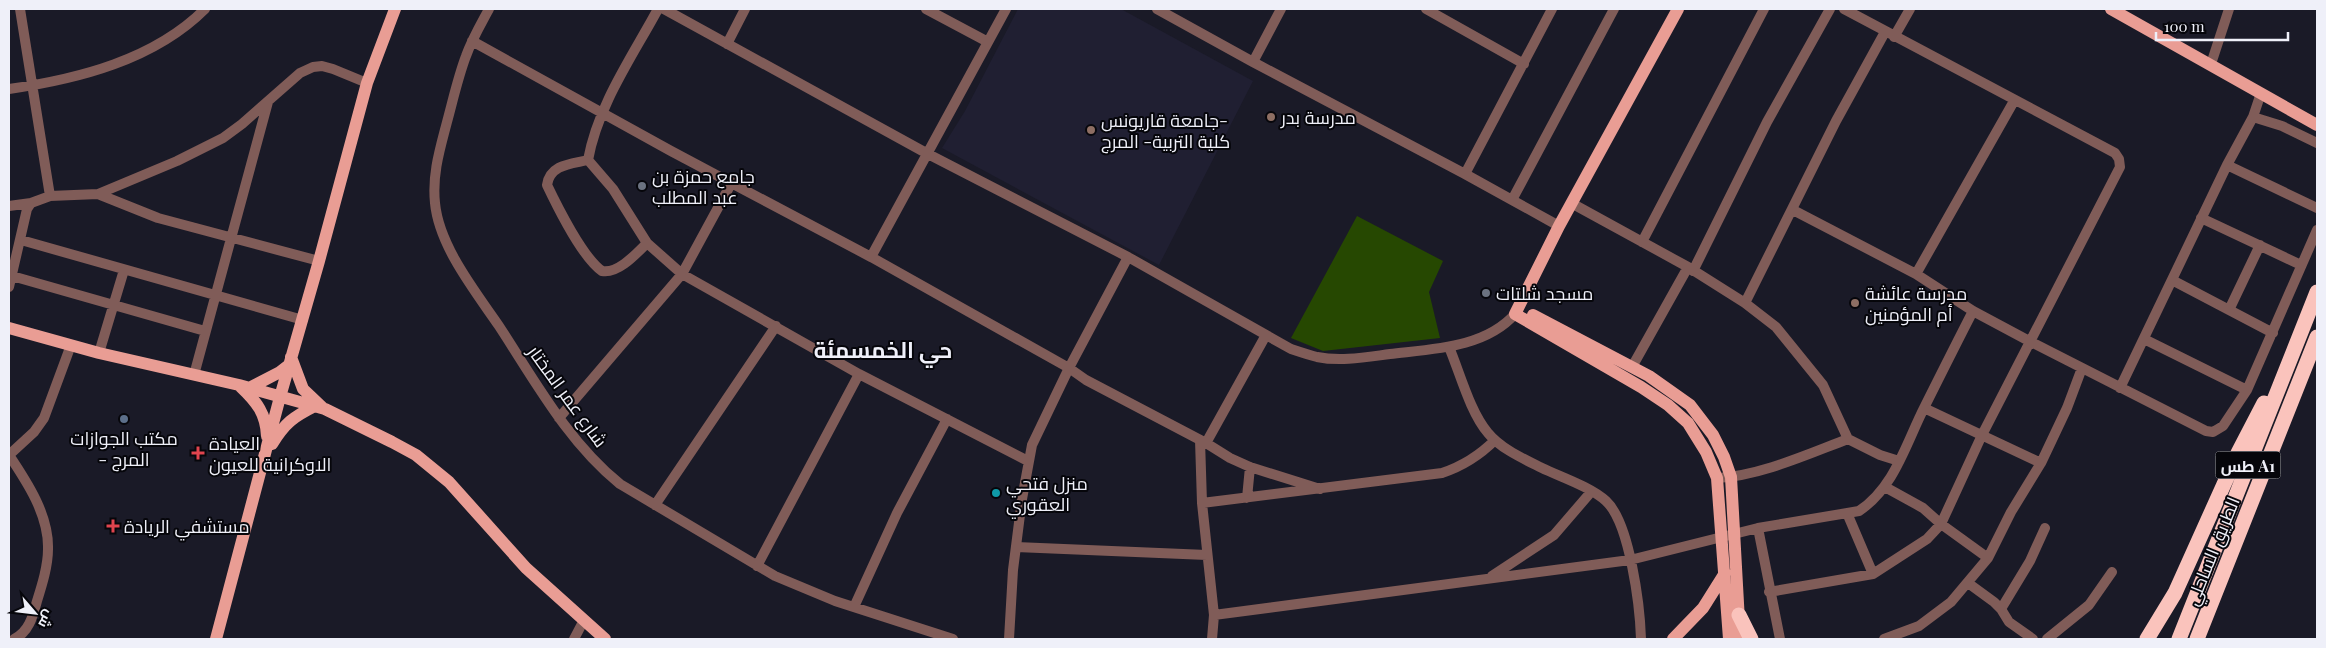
<svg xmlns="http://www.w3.org/2000/svg" width="2326" height="648" viewBox="0 0 2326 648" font-family="'Playfair Display',Cairo,serif">
	<rect width="100%" height="100%" fill="#1a1a27"/>
	<path fill="#201f32" d="M 1018,9 L 1121,9 L 1253,81 L 1159,265 L 942,148 L 965,111 Z"/>
	<path fill="#264801" d="M 1357,216 L 1443,261 L 1429,292 L 1440,338 L 1323,351 L 1291,338 Z"/>
	<g fill="none" stroke-linecap="round" stroke-linejoin="round">
		<path stroke="#805c58" stroke-width="10" d="M 20,9 L 50,196
			M 489,9 C 481,24 472,39 466,56 C 458,77 453,100 447,122 C 440,149 432,174 435,203 C 439,246 475,291 499,326 C 535,381 568,442 620,484 L 775,576 L 835,601 L 953,639
			M 658,9 C 632,57 598,105 588,160 L 613,189 L 647,243 L 682,274 L 859,374 L 1028,461
			M 664,9 L 928,154 L 1128,257 L 1291,349 C 1300,352 1309,355 1317,357 C 1341,362 1367,357 1390,354 C 1432,349 1485,348 1515,314
			M 926,9 L 988,42
			M 1157,9 L 1253,62 L 1465,174 L 1552,9
			M 1426,9 L 1524,64
			M 1894,37 L 1910,9
			M 472,41 L 671,151 L 871,257 L 1069,368 L 1086,380 L 1206,443 L 1230,458 L 1250,467 L 1320,489
			M 727,44 L 745,9
			M 1253,62 L 1281,9
			M 2211,64 L 2229,9
			M 9,89 C 78,79 154,60 205,9
			M 2253,117 L 2282,126 L 2317,143
			M 588,160 C 572,164 550,164 547,185 C 557,206 583,258 602,271 C 618,274 636,254 647,243
			M 2227,165 L 2317,208
			M 1465,174 L 1559,226
			M 98,194 L 158,218 L 319,261
			M 1512,200 L 1614,9
			M 1573,204 L 1688,267 L 1745,303 L 1776,327 L 1823,385 L 1848,439
			M 9,206 L 31,203 L 50,196 L 98,194 L 177,161 L 223,138 L 242,124 L 300,73 L 313,67 L 322,66 L 333,69 L 367,83
			M 1793,210 L 1916,274 L 1973,311 L 2031,342 L 2206,431 L 2213,432 L 2223,426 L 2247,390 L 2317,230
			M 2201,218 L 2301,265
			M 21,240 L 303,320
			M 1642,242 L 1764,9
			M 871,257 L 1006,9
			M 1693,271 L 1767,122 L 1830,9
			M 1916,274 L 2014,101
			M 12,276 L 205,331
			M 2172,280 L 2273,333
			M 9,287 L 27,209 L 31,203
			M 1745,303 L 1836,121 L 1885,32
			M 2229,310 L 2260,245
			M 2144,339 L 2247,390
			M 1449,347 C 1460,373 1470,412 1488,433 C 1501,449 1524,459 1542,468 C 1561,477 1591,487 1606,501 C 1630,523 1640,607 1641,639
			M 99,353 L 124,270
			M 1632,367 L 1688,267
			M 194,375 L 268,102
			M 2120,388 L 2227,165 L 2253,117 L 2261,93
			M 1924,408 L 2041,463
			M 559,418 L 682,274 L 732,182
			M 1200,440 L 1202,503 L 1214,615 L 1212,639
			M 1206,443 L 1266,335
			M 1717,478 C 1760,476 1808,454 1848,439 L 1880,455 L 1899,461
			M 1885,487 L 1923,508 L 1941,524 L 1988,558
			M 1247,498 L 1250,467
			M 1202,503 L 1442,473 C 1463,466 1479,456 1495,440
			M 655,505 L 776,326
			M 1847,513 L 1873,574
			M 1758,528 L 1780,639
			M 1016,547 L 1207,555
			M 757,566 L 859,374
			M 1492,576 L 1554,535 L 1591,492
			M 1968,583 L 1994,602 L 2001,609 L 2009,622 L 2033,639
			M 1769,592 L 1873,574 L 1927,539 L 1941,524 L 1982,435 L 2120,167 L 2119,159 L 2115,153 L 1844,9
			M 854,607 L 897,513 L 947,419
			M 2001,609 L 2030,561 L 2045,528
			M 1214,615 L 1630,560 L 1758,528 L 1859,511 C 1895,487 1906,443 1925,406 C 1941,374 1957,342 1973,311
			M 14,639 C 29,632 33,616 37,601 C 42,585 48,566 48,549 C 49,515 27,482 9,455 L 34,432 L 44,418 L 71,345
			M 574,639 L 584,620
			M 1009,639 L 1013,570 L 1022,499 L 1032,445 L 1069,368 L 1128,257
			M 1884,639 L 1919,626 L 1951,602 L 1988,558 L 2011,512 L 2041,463 L 2067,408 L 2082,368
			M 2047,639 L 2089,605 L 2112,572"/>
		<path stroke="#e99d94" stroke-width="12" d="M 1678,9 L 1559,226 L 1515,314 L 1641,387 L 1668,405 L 1688,423 L 1706,452 L 1717,478 L 1729,639
			M 2111,9 L 2317,125
			M 1533,315 L 1649,376 L 1690,405 L 1713,435 L 1724,457 L 1731,477 L 1740,639
			M 9,328 L 99,353 L 239,385 L 325,409 L 392,442 L 416,455 L 449,482 L 526,568 L 605,639
			M 291,357 L 303,389 L 323,408
			M 241,387 C 257,402 266,414 267,436
			M 249,388 L 280,372 L 289,365
			M 272,444 C 285,423 293,417 315,406
			M 216,639 L 280,397 L 319,261 L 367,83 L 395,9
			M 1673,639 L 1703,608 L 1725,573"/>
		<path stroke="#fac3bc" stroke-width="15" d="M 1739,615 L 1751,639
			M 2147,639 L 2175,593 L 2238,453 L 2264,403
			M 2179,639 L 2317,292
			M 2197,639 L 2317,337"/>
	</g>
	<g fill="#8d6e63" stroke="#06060b" stroke-width="2">
		<circle cx="1271" cy="117" r="5"/>
		<circle cx="1091" cy="130" r="5"/>
		<circle cx="1855" cy="303" r="5"/>
	</g>
	<g fill="#6b7280" stroke="#06060b" stroke-width="2">
		<circle cx="642" cy="186" r="5"/>
		<circle cx="1486" cy="293" r="5"/>
	</g>
	<circle fill="#5c6f8a" stroke="#06060b" stroke-width="2" cx="124" cy="419" r="5"/>
	<g fill="#e0444e" stroke="#06060b" stroke-width="2">
		<path d="M195.5 445.5h5v5h5v5h-5v5h-5v-5h-5v-5h5z"/>
		<path d="M110.5 518.5h5v5h5v5h-5v5h-5v-5h-5v-5h5z"/>
	</g>
	<circle fill="#0f9aa8" stroke="#06060b" stroke-width="2" cx="996" cy="493" r="5"/>
	<g text-anchor="middle" dominant-baseline="central" stroke-width="4" stroke-linejoin="round" paint-order="stroke">
		<rect fill="#06060b" stroke="#a9aab2" stroke-width="1" x="2215.5" y="451.5" width="65" height="27" rx="4"/>
		<g font-size="16" font-weight="bold" fill="#eff0f9">
			<text x="2248" y="465">طس A1</text>
		</g>
		<g font-size="18" fill="#eff0f9" stroke="#06060b" text-anchor="start">
			<text x="1281" y="117">مدرسة بدر</text>
			<text x="1101" y="120">جامعة قاريونس-<tspan x="1101" dy="21">كلية التربية- المرج</tspan></text>
			<text x="652" y="176">جامع حمزة بن<tspan x="652" dy="21">عبد المطلب</tspan></text>
			<text x="1496" y="293">مسجد شلتات</text>
			<text x="1865" y="293">مدرسة عائشة<tspan x="1865" dy="21">أم المؤمنين</tspan></text>
			<text x="124" y="438" text-anchor="middle">مكتب الجوازات<tspan x="124" dy="21">- المرج</tspan></text>
			<text x="209" y="443">العيادة<tspan x="209" dy="21">الاوكرانية للعيون</tspan></text>
			<text x="1006" y="483">منزل فتحي<tspan x="1006" dy="21">العقوري</tspan></text>
			<text x="124" y="526">مستشفي الريادة</text>
		</g>
		<g font-size="18" fill="#eff0f9" stroke="#06060b">
			<text transform="translate(568 396) rotate(54)">شارع عمر المختار</text>
			<text transform="translate(2212 551) rotate(-68)">الطريق الساحلي</text>
		</g>
		<g font-size="22" font-weight="bold" fill="#eff0f9" stroke="#06060b">
			<text x="883" y="349">حي الخمسمئة</text>
		</g>
	</g>
	<rect width="2326" height="648" fill="none" stroke="#eff0f9" stroke-width="20"/>
	<g transform="translate(35 613) rotate(118)" stroke="#06060b" stroke-width="4" paint-order="stroke">
	<path d="M0-4L9 19L0 12L-9 19Z" fill="#eff0f9"/>
	<text y="-8" font-size="14" font-weight="bold" text-anchor="middle" fill="#eff0f9">ش</text>
	</g>
	<path d="M2156 32v8h132v-8" fill="none" stroke="#eff0f9" stroke-width="2.5"/>
	<text x="2164" y="32" font-size="15" fill="#eff0f9" stroke="#06060b" stroke-width="4" paint-order="stroke">100 m</text>
</svg>
